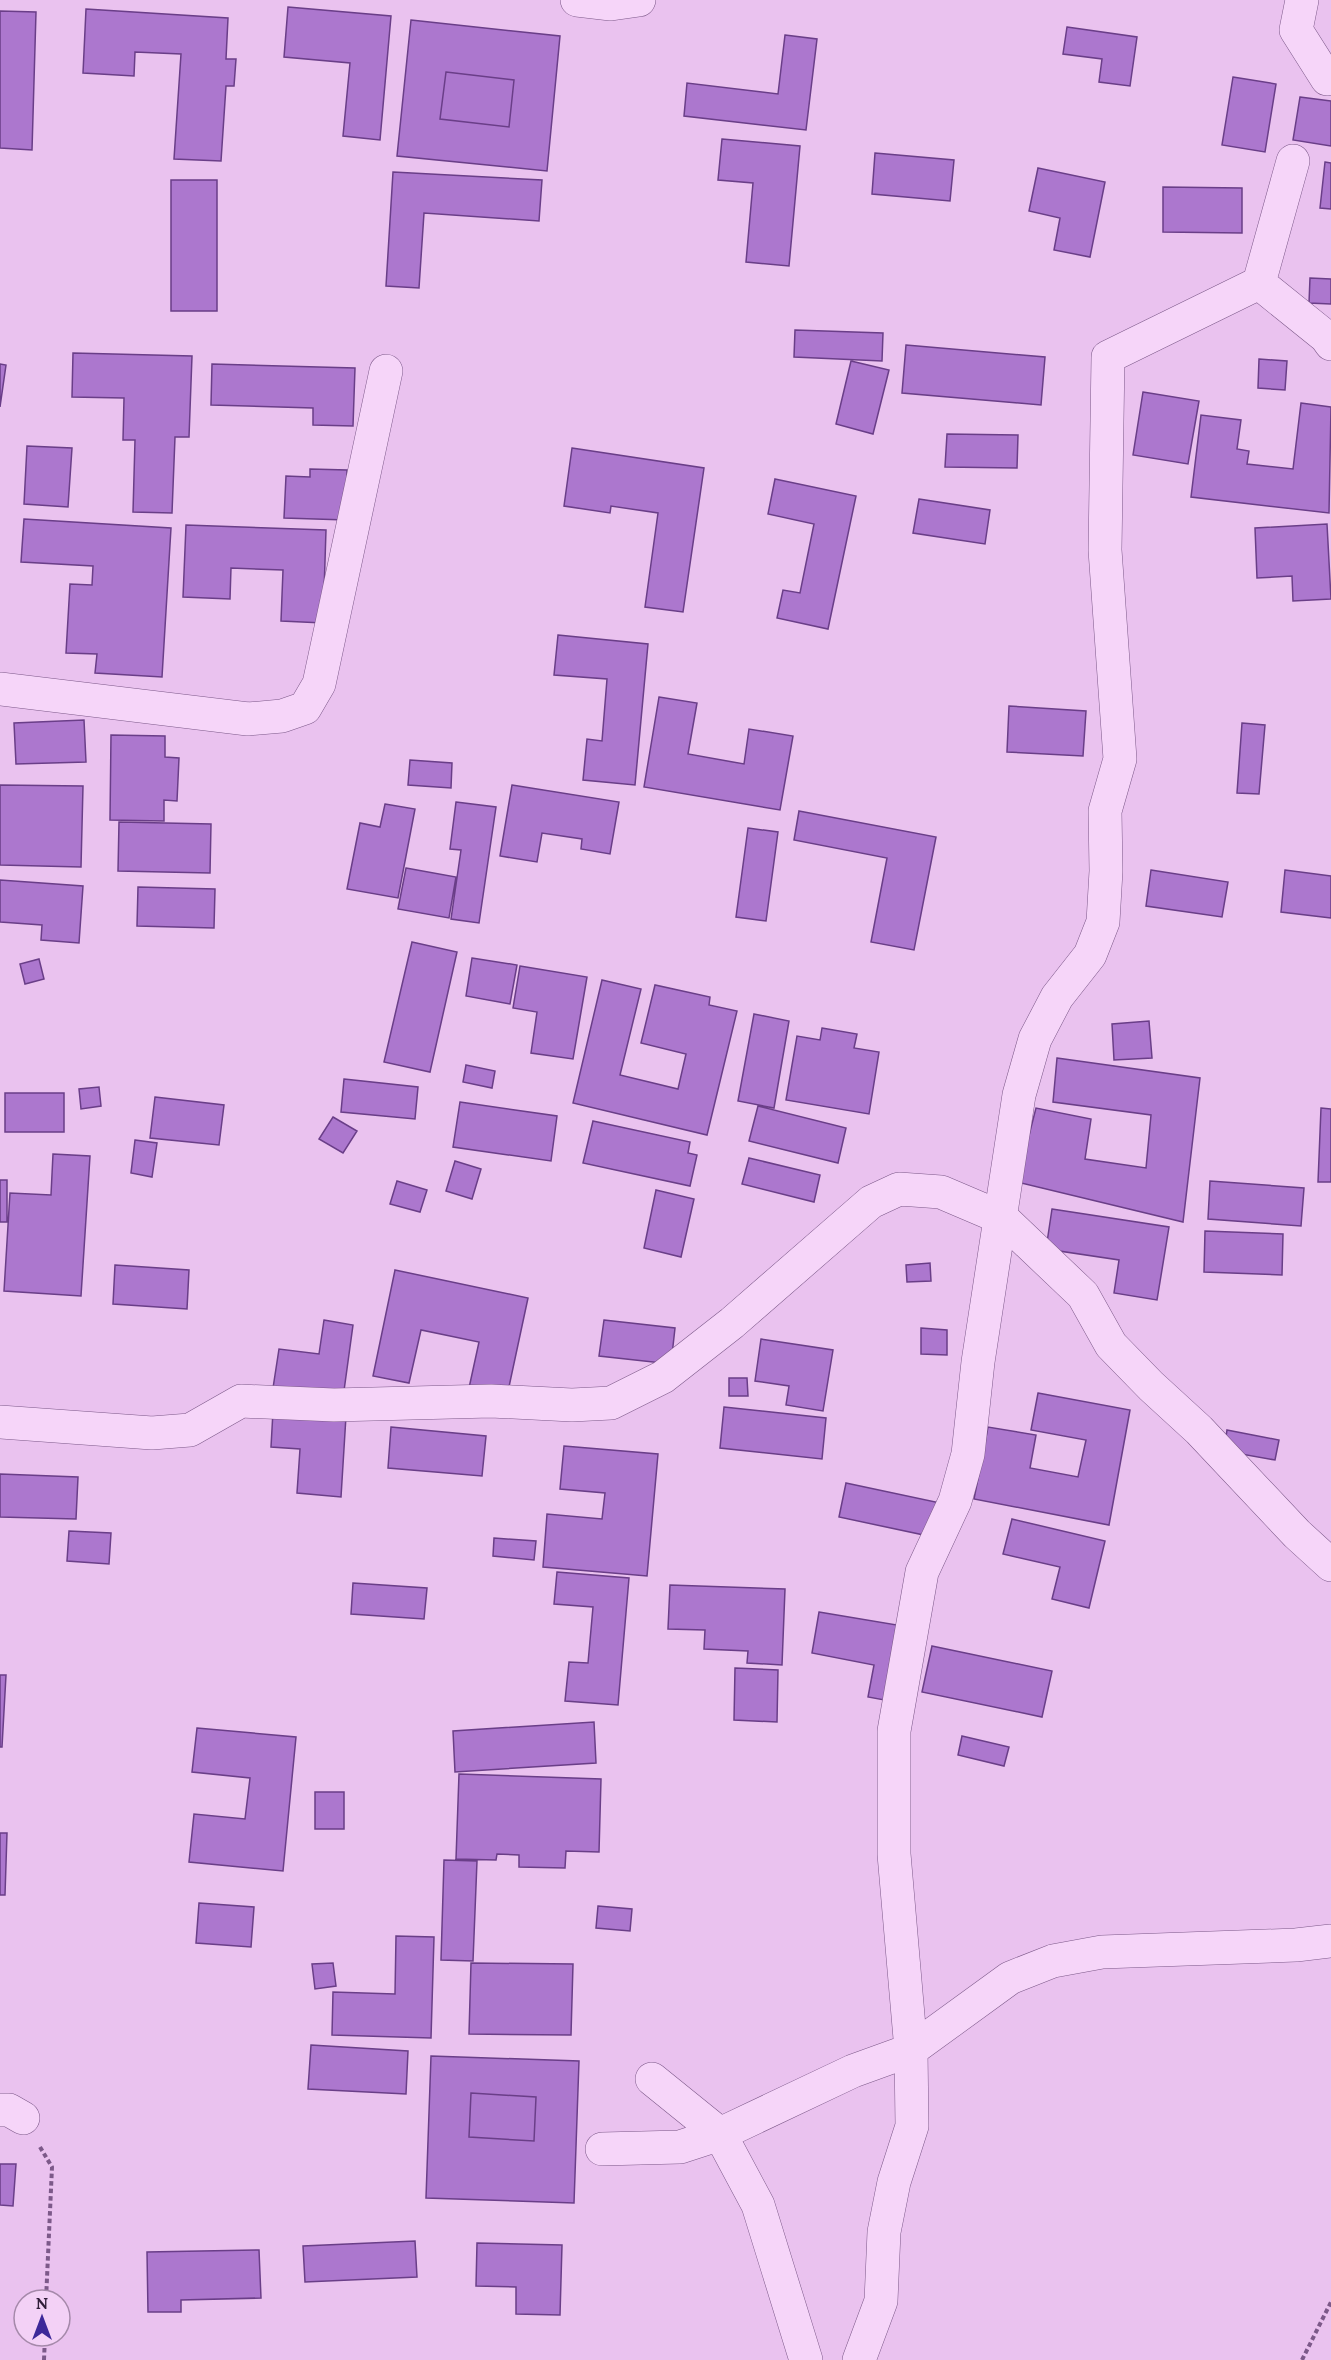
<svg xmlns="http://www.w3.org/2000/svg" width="1331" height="2360" viewBox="0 0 1331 2360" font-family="Lora,serif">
	<rect width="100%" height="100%" fill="#eac2ef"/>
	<path fill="#ac77ce" stroke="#6a3e88" stroke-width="1.5" fill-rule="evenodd" d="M 288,7 L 391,16 L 380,140 L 343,136 L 350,63 L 284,57 Z
		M 86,9 L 228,18 L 226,59 L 236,59 L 234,86 L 226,86 L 221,161 L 174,159 L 181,54 L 135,52 L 134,76 L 83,73 Z
		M 0,11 L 36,12 L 32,150 L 0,148 Z
		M 411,20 L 560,36 L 547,171 L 397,156 ZM 446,72 L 514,80 L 509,127 L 440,119 Z
		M 1067,27 L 1137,37 L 1130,86 L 1099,82 L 1102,59 L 1063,54 Z
		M 785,35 L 817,39 L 806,130 L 684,116 L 687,83 L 778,94 Z
		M 446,72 L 514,80 L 509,127 L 440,119 Z
		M 1233,77 L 1276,84 L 1265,152 L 1222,145 Z
		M 1300,97 L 1331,101 L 1331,146 L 1293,140 Z
		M 722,139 L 800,146 L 789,266 L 746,262 L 753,183 L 718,180 Z
		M 875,153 L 954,160 L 950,201 L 872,194 Z
		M 1325,162 L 1331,163 L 1331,209 L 1320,208 Z
		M 1038,168 L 1105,182 L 1090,257 L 1054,250 L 1060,218 L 1029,211 Z
		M 393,172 L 542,180 L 539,221 L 424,213 L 419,288 L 386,286 Z
		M 171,180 L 217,180 L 217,311 L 171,311 Z
		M 1163,187 L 1242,188 L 1242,233 L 1163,232 Z
		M 1310,278 L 1331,279 L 1331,304 L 1309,303 Z
		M 795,330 L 883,333 L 882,361 L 794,357 Z
		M 906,345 L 1045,357 L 1041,405 L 902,393 Z
		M 73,353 L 192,356 L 189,437 L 175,437 L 172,513 L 133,512 L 135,440 L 123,440 L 124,398 L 72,397 Z
		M 1259,359 L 1287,361 L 1285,390 L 1258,388 Z
		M 851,361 L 889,370 L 873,434 L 836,424 Z
		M 0,364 L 6,365 L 0,407 Z
		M 212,364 L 355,368 L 353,426 L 313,425 L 313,408 L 211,405 Z
		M 1143,392 L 1199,401 L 1188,464 L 1133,455 Z
		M 1301,403 L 1331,407 L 1329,513 L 1191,497 L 1201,415 L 1241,420 L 1237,449 L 1249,451 L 1247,464 L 1293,469 Z
		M 947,434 L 1018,435 L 1017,468 L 945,467 Z
		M 27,446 L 72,448 L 68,507 L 24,504 Z
		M 572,448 L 704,468 L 683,612 L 645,607 L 658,513 L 611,506 L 610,513 L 564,506 Z
		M 310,469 L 347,470 L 346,520 L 284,518 L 286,476 L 310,477 Z
		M 775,479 L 856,496 L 828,629 L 777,618 L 783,590 L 800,593 L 814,524 L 768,514 Z
		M 919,499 L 990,510 L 985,544 L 913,533 Z
		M 24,519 L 171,528 L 162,677 L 95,673 L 97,654 L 66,653 L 70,584 L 92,585 L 93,566 L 21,562 Z
		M 1327,524 L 1331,599 L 1293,601 L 1292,576 L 1257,578 L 1255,528 Z
		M 186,525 L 326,530 L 323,623 L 281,621 L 283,570 L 231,568 L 230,599 L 183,597 Z
		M 558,635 L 648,644 L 635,785 L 583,780 L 587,739 L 602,741 L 607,679 L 554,675 Z
		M 659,697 L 697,703 L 688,754 L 744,764 L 749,729 L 793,736 L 780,810 L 644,787 Z
		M 1009,706 L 1086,711 L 1083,756 L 1007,752 Z
		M 84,720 L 86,762 L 16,764 L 14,723 Z
		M 1242,723 L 1265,725 L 1259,794 L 1237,793 Z
		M 111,735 L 165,736 L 165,757 L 179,758 L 177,801 L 164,800 L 164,821 L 110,820 Z
		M 410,760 L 452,763 L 451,788 L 408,785 Z
		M 0,785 L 83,786 L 81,867 L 0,865 Z
		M 512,785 L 619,802 L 610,854 L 581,849 L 582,839 L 542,833 L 537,862 L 500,856 Z
		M 456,802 L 496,807 L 479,923 L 451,919 L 461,850 L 450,849 Z
		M 385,804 L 415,809 L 398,898 L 347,889 L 360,823 L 380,827 Z
		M 799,811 L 936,837 L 914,950 L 871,942 L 887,858 L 794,840 Z
		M 119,822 L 211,824 L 210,873 L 118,871 Z
		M 748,828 L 778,832 L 766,921 L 736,917 Z
		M 406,868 L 456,877 L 449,918 L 398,909 Z
		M 1151,870 L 1228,882 L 1222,917 L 1146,906 Z
		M 1285,870 L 1331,876 L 1331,918 L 1281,912 Z
		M 0,880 L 83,886 L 79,943 L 41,940 L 42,925 L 0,922 Z
		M 138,887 L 215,889 L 214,928 L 137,926 Z
		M 412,942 L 457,952 L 430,1072 L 384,1062 Z
		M 472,958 L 517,965 L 510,1004 L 466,996 Z
		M 39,959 L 44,979 L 25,984 L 20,964 Z
		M 520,966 L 587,977 L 573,1059 L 531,1053 L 537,1012 L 513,1008 Z
		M 602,980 L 641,989 L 620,1075 L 678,1089 L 686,1054 L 641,1043 L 655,985 L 710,997 L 709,1005 L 737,1011 L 707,1135 L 573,1103 Z
		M 754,1014 L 789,1021 L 774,1108 L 738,1101 Z
		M 1149,1021 L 1152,1058 L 1114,1060 L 1112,1024 Z
		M 822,1028 L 857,1034 L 854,1048 L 879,1052 L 869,1114 L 786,1100 L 797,1036 L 820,1040 Z
		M 1057,1058 L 1200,1078 L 1183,1222 L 1017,1182 L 1036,1108 L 1091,1119 L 1085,1159 L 1146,1168 L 1151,1115 L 1053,1102 Z
		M 466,1065 L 495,1071 L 492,1088 L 463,1082 Z
		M 344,1079 L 418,1087 L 415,1119 L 341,1112 Z
		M 99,1087 L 101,1106 L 81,1109 L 79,1089 Z
		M 5,1093 L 64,1093 L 64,1132 L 5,1132 Z
		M 155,1097 L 224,1105 L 219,1145 L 150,1138 Z
		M 460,1102 L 557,1116 L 551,1161 L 453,1147 Z
		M 758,1106 L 846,1128 L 838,1163 L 749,1141 Z
		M 1321,1108 L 1331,1109 L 1331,1182 L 1318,1182 Z
		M 333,1117 L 357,1131 L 343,1153 L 319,1139 Z
		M 593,1121 L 690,1142 L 688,1153 L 697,1155 L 690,1186 L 583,1163 Z
		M 135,1140 L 157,1143 L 152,1177 L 131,1173 Z
		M 53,1154 L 90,1156 L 81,1296 L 4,1291 L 10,1193 L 51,1195 Z
		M 749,1158 L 820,1175 L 814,1202 L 742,1184 Z
		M 455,1161 L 481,1169 L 472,1199 L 446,1191 Z
		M 0,1180 L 7,1180 L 7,1222 L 0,1222 Z
		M 397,1181 L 427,1190 L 420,1212 L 390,1204 Z
		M 1210,1181 L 1304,1188 L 1301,1226 L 1208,1219 Z
		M 656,1190 L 694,1199 L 681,1257 L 644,1248 Z
		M 1052,1209 L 1169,1227 L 1157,1300 L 1114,1293 L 1119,1260 L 1046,1249 Z
		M 1205,1231 L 1283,1234 L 1282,1275 L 1204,1272 Z
		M 930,1263 L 931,1281 L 907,1282 L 906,1265 Z
		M 115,1265 L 189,1270 L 187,1309 L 113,1304 Z
		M 395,1270 L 528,1298 L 507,1396 L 469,1388 L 479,1342 L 421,1330 L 409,1383 L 373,1376 Z
		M 324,1320 L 353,1325 L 343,1398 L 273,1388 L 279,1349 L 319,1354 Z
		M 604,1320 L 675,1328 L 671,1364 L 599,1356 Z
		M 921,1328 L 947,1330 L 947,1355 L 921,1354 Z
		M 761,1339 L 833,1350 L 823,1411 L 786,1405 L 789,1386 L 755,1381 Z
		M 729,1378 L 747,1378 L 748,1396 L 729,1396 Z
		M 1038,1393 L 1130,1410 L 1109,1525 L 974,1499 L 988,1427 L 1036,1435 L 1030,1468 L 1078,1477 L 1086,1440 L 1031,1430 Z
		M 724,1407 L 826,1418 L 822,1459 L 720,1448 Z
		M 273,1411 L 346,1416 L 341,1497 L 297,1493 L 300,1449 L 271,1447 Z
		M 391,1427 L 486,1436 L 482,1476 L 388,1468 Z
		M 1227,1430 L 1279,1440 L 1275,1460 L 1224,1451 Z
		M 564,1446 L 658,1454 L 647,1576 L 543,1567 L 547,1514 L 602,1519 L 605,1493 L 560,1489 Z
		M 0,1474 L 78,1477 L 76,1519 L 0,1517 Z
		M 846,1483 L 945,1504 L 938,1538 L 839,1517 Z
		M 1012,1519 L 1105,1541 L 1089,1608 L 1052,1599 L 1060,1567 L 1003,1554 Z
		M 69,1531 L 111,1533 L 109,1564 L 67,1561 Z
		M 494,1538 L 536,1541 L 534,1560 L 493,1556 Z
		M 557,1572 L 629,1578 L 618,1705 L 565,1701 L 569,1662 L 588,1663 L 593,1607 L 554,1604 Z
		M 353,1583 L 427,1588 L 424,1619 L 351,1614 Z
		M 670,1585 L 785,1589 L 782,1665 L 747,1663 L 748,1651 L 704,1649 L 705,1630 L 668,1629 Z
		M 819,1612 L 909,1627 L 895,1702 L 868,1697 L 874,1665 L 812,1653 Z
		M 932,1646 L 1052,1671 L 1042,1717 L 922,1692 Z
		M 735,1668 L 778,1670 L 777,1722 L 734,1720 Z
		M 0,1675 L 6,1675 L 2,1747 L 0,1747 Z
		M 594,1722 L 596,1763 L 455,1772 L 453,1731 Z
		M 197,1728 L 296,1737 L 283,1871 L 189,1862 L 194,1814 L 245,1819 L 250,1778 L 192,1772 Z
		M 962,1736 L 1009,1747 L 1004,1766 L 958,1755 Z
		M 459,1774 L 601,1779 L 599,1852 L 566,1851 L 565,1868 L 519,1867 L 519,1855 L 497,1854 L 496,1860 L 456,1859 Z
		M 315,1792 L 344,1792 L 344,1829 L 315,1829 Z
		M 0,1833 L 7,1833 L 5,1895 L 0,1895 Z
		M 444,1860 L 477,1861 L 473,1961 L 441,1960 Z
		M 199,1903 L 254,1907 L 251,1947 L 196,1943 Z
		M 598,1906 L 632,1909 L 630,1931 L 596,1928 Z
		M 396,1936 L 434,1937 L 431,2038 L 332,2035 L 333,1992 L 395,1994 Z
		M 333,1963 L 336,1986 L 315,1989 L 312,1964 Z
		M 471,1963 L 573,1964 L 571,2035 L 469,2034 Z
		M 311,2045 L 408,2051 L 406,2094 L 308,2089 Z
		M 431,2056 L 579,2061 L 574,2203 L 426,2198 ZM 471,2093 L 536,2097 L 534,2141 L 469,2137 Z
		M 471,2093 L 536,2097 L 534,2141 L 469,2137 Z
		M 0,2164 L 16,2164 L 13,2206 L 0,2205 Z
		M 415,2241 L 417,2277 L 305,2282 L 303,2246 Z
		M 477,2243 L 562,2245 L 560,2315 L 516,2314 L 516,2287 L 476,2286 Z
		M 259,2250 L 261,2298 L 181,2300 L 181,2312 L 148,2312 L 147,2252 Z"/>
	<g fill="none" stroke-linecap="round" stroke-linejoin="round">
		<defs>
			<path id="minor" d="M 577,0 L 611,4 L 639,0
				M 1302,0 L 1296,30 L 1327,79
				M 1259,283 L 1326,337 L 1331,344
				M 0,689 L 248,719 L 282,716 L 305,708 L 319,684 L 386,371
				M 0,1422 L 152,1433 L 190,1430 L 241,1401 L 334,1405 L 491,1401 L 572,1405 L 611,1403 L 663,1377 L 732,1323 L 871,1202 L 899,1189 L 941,1192 L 1002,1218 L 1083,1295 L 1111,1345 L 1151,1386 L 1199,1430 L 1297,1534 L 1331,1565
				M 652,2079 L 720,2134 L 758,2205 L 806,2360
				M 0,2110 L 9,2110 L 23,2118
				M 602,2149 L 680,2147 L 720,2134 L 853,2071 L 911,2050 L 1010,1978 L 1053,1961 L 1102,1952 L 1296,1945 L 1331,1941
				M 859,2360 L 881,2301 L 884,2232 L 894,2182 L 912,2126 L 911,2050 L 894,1854 L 894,1731 L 922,1572 L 955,1501 L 968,1454 L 978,1362 L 1019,1095 L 1035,1039 L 1057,997 L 1090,955 L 1103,922 L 1106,871 L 1105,811 L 1120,759 L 1105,550 L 1108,357 L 1259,283 L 1293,161"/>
		</defs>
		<use href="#minor" stroke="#7c5989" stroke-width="34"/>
		<path stroke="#7c5989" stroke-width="4" stroke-dasharray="4.5 3" stroke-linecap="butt" d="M 40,2147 L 52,2167 L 46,2300
			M 44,2360 L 45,2336
			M 1302,2360 L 1331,2302"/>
		<use href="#minor" stroke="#f6d5f9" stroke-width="33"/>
	</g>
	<g transform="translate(42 2318)"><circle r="28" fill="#f3d1f6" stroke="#a589aa" stroke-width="1.5"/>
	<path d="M0-4.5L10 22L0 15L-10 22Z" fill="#3d2899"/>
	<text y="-9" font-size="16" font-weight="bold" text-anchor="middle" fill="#301d38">N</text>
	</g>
</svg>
